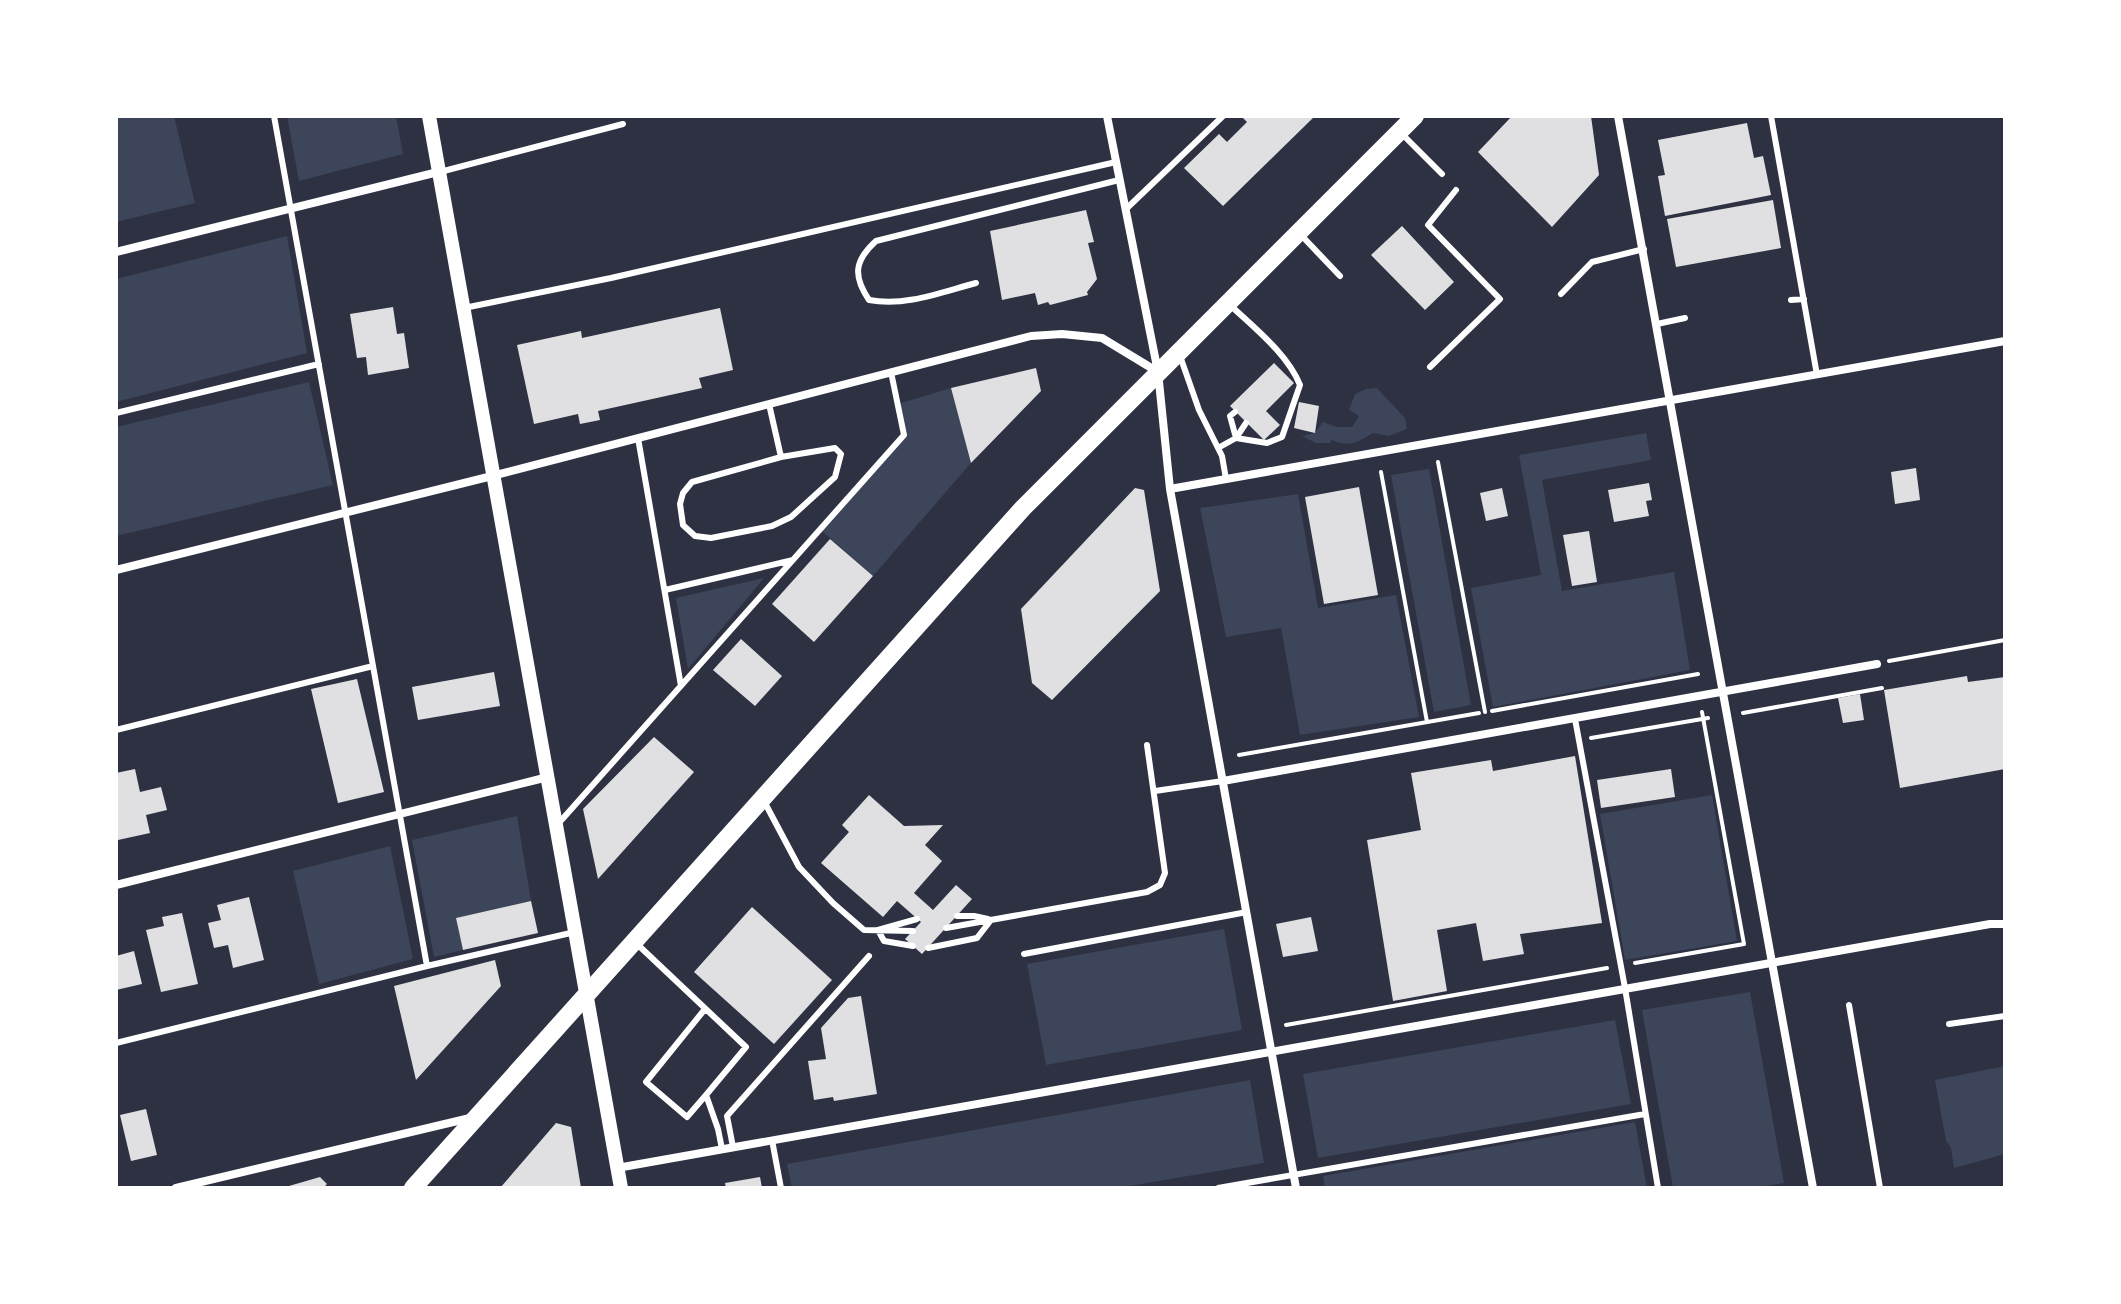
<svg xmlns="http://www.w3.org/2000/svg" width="2121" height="1304" viewBox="0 0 2121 1304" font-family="'PT Serif',serif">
	<rect width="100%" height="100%" fill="#2d3142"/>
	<path fill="#3c4559" d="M 116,116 L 174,116 L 195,203 L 116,222 Z
		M 287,116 L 396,116 L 403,154 L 299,181 Z
		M 287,236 L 307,353 L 116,402 L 116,279 Z
		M 309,382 L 333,485 L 116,536 L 116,427 Z
		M 951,388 L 971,463 L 873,576 L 820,529 L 904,436 L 898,404 Z
		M 1377,388 L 1405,418 L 1407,429 L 1389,436 L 1373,433 C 1359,442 1347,448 1332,440 L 1330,443 L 1316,443 L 1302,436 L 1315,433 L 1323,422 L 1337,427 L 1352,427 L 1359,416 L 1349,410 L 1355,394 L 1366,389 Z
		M 1646,433 L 1651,460 L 1542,480 L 1562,591 L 1674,572 L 1690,670 L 1493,707 L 1471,588 L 1541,575 L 1519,455 Z
		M 1429,469 L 1471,705 L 1434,712 L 1391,475 Z
		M 1298,494 L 1318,608 L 1396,595 L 1419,717 L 1300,735 L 1281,628 L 1226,637 L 1200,508 Z
		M 764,578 L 688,669 L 676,598 Z
		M 1712,795 L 1737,941 L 1625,960 L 1600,814 Z
		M 517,816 L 531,901 L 456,918 L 463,950 L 434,957 L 412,840 Z
		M 390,846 L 413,959 L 319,984 L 293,871 Z
		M 1224,929 L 1242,1030 L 1046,1065 L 1027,964 Z
		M 1750,992 L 1784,1183 L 1752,1188 L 1673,1188 L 1642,1010 Z
		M 1615,1020 L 1631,1104 L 1318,1158 L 1303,1074 Z
		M 2005,1066 L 2005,1154 L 1954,1168 L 1951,1148 L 1946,1141 L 1935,1080 Z
		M 1250,1080 L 1264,1163 L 1118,1188 L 792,1188 L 787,1164 Z
		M 1635,1122 L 1647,1188 L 1325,1188 L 1323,1176 Z"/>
	<path fill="#e0e0e3" d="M 1241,116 L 1315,116 L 1223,206 L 1184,168 L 1219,134 L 1227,142 L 1247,122 Z
		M 1512,116 L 1591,116 L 1599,175 L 1552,227 L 1478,152 Z
		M 1747,123 L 1754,158 L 1763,156 L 1771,195 L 1665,216 L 1658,176 L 1665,175 L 1658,140 Z
		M 1773,200 L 1781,248 L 1676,267 L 1667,219 Z
		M 1086,210 L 1094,242 L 1088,243 L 1097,279 L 1087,292 L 1088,295 L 1050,305 L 1048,302 L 1038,305 L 1035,293 L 1002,300 L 990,231 Z
		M 1402,226 L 1454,282 L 1425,310 L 1371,255 Z
		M 393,307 L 397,334 L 404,333 L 409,368 L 368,375 L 366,357 L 357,358 L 350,314 Z
		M 720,308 L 733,370 L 699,378 L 702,388 L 598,411 L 600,420 L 580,424 L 578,414 L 534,424 L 517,345 L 581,331 L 582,338 Z
		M 1274,363 L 1294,383 L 1266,411 L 1280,425 L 1264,440 L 1230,406 Z
		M 1036,368 L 1041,391 L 971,463 L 951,388 Z
		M 1299,402 L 1319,406 L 1315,433 L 1294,428 Z
		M 1916,468 L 1920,500 L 1895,504 L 1891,472 Z
		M 1649,483 L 1652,500 L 1646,501 L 1649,516 L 1614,522 L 1608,490 Z
		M 1359,487 L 1378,595 L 1324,604 L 1305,497 Z
		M 1135,488 L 1144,490 L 1160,591 L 1052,700 L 1032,683 L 1021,609 Z
		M 1502,488 L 1508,516 L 1486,521 L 1480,493 Z
		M 1589,531 L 1597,582 L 1572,586 L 1563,535 Z
		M 830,539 L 873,576 L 814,642 L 772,604 Z
		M 741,639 L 782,676 L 755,706 L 713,670 Z
		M 494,672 L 500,706 L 418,720 L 412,687 Z
		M 1967,676 L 1968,682 L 2005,677 L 2005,769 L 1900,788 L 1884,690 Z
		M 357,679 L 384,792 L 338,803 L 311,689 Z
		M 1860,694 L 1864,720 L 1843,723 L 1838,698 Z
		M 654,737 L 694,772 L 598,879 L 583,809 Z
		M 1575,756 L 1602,923 L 1520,934 L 1524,954 L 1483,961 L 1476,923 L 1437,930 L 1447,991 L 1393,1001 L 1367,840 L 1421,830 L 1411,773 L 1491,760 L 1493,771 Z
		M 135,769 L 140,792 L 161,787 L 167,810 L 146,815 L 150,833 L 118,840 L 116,773 Z
		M 1671,769 L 1675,797 L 1601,808 L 1597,780 Z
		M 869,795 L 904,826 L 943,825 L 925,845 L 942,861 L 914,893 L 933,910 L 956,885 L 972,899 L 922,954 L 905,939 L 921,922 L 897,901 L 883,917 L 821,863 L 849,832 L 842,825 Z
		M 249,897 L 264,960 L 233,968 L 228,945 L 214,948 L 208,923 L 221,920 L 217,905 Z
		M 531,901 L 538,933 L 463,950 L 456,918 Z
		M 752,907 L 832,980 L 774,1044 L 694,972 Z
		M 182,913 L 198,984 L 161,992 L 146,930 L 164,926 L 162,917 Z
		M 1311,917 L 1318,951 L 1283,957 L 1276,924 Z
		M 134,951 L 142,984 L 116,990 L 116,956 Z
		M 495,960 L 501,986 L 416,1080 L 394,986 Z
		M 861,996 L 877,1094 L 834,1101 L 833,1097 L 814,1100 L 808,1061 L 826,1059 L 821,1028 L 848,998 Z
		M 146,1109 L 157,1155 L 131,1161 L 120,1115 Z
		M 556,1123 L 571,1127 L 581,1188 L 500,1188 Z
		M 320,1177 L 327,1184 L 323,1188 L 282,1188 Z
		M 760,1177 L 762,1188 L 726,1188 L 725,1183 Z"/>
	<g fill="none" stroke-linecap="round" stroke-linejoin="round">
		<path stroke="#fff" stroke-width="4" d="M 1438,462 L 1485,712
			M 1381,472 L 1427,722
			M 1889,661 L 2005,640
			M 1492,711 L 1698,674
			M 1743,713 L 1882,688
			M 1591,738 L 1708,718
			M 1239,755 L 1479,713
			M 1635,963 L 1744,944 L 1702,712
			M 1286,1025 L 1607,968"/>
		<path stroke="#fff" stroke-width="6" d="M 274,116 L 427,966
			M 1771,116 L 1817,375
			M 1402,134 L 1442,174
			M 440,172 L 623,124
			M 1125,210 L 1223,116
			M 1301,235 L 1340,276
			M 976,283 C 942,292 905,307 869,300 C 853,276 854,261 876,241 L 1119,180
			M 1561,294 L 1592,262 L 1644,249
			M 1791,300 L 1804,299
			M 464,308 L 611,278 L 1116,162
			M 1657,324 L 1685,318
			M 1180,356 L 1199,410 L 1222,456 L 1226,479
			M 1430,367 L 1500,299 L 1428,225 L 1456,190
			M 769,404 L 781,457
			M 1235,412 L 1230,416 L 1236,438
			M 116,413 L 319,364
			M 638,438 L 681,686
			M 1236,438 L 1246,423
			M 835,448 L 841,454 L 835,477 L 791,517 L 772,526 L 711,538 L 695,536 L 683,525 L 680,504 L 683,493 L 692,482 L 781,457 Z
			M 1218,448 L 1236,438 L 1267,443 L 1282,437 L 1300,385 C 1287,353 1253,327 1229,304
			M 665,590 L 793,560
			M 1575,719 L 1625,988 L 1658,1188
			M 116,730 L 373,666
			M 1155,791 L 1223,781
			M 765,803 L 799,867 L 833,903 L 864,930 L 913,931
			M 558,824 L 904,435 L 891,372
			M 957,916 L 974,916 L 988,919
			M 946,928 L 1147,892 L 1160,885 L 1165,873 L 1147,745
			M 637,944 L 746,1047 L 706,1095 L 718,1129 L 722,1149
			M 913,946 L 884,941 L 878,930 L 917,919
			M 928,948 L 977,938 L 991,920
			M 1024,954 L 1247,912
			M 1849,1005 L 1880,1188
			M 705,1009 L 646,1082 L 687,1117 L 706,1095
			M 1949,1024 L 2005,1016
			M 116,1043 L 427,966 L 575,932
			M 772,1140 L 781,1188
			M 733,1147 L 727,1116 L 869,956
			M 1218,1188 L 1645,1114"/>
		<path stroke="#fff" stroke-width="8" d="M 1107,116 L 1158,372 L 1170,489 L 1296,1188
			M 1618,116 L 1813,1188
			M 116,252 L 438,172
			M 1170,489 L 2005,341
			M 116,570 L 492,476 L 1031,336 L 1062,334 L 1102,338 L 1158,372
			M 1223,781 L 1877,664
			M 116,885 L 548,777
			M 617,1168 L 1990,924 L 2005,924
			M 176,1188 L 470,1118"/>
		<path stroke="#fff" stroke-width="14" d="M 429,116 L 621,1188"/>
		<path stroke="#fff" stroke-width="18" d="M 413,1188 L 1023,508 L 1415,116"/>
	</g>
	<rect width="2121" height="1304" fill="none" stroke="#ffffff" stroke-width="236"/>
</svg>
